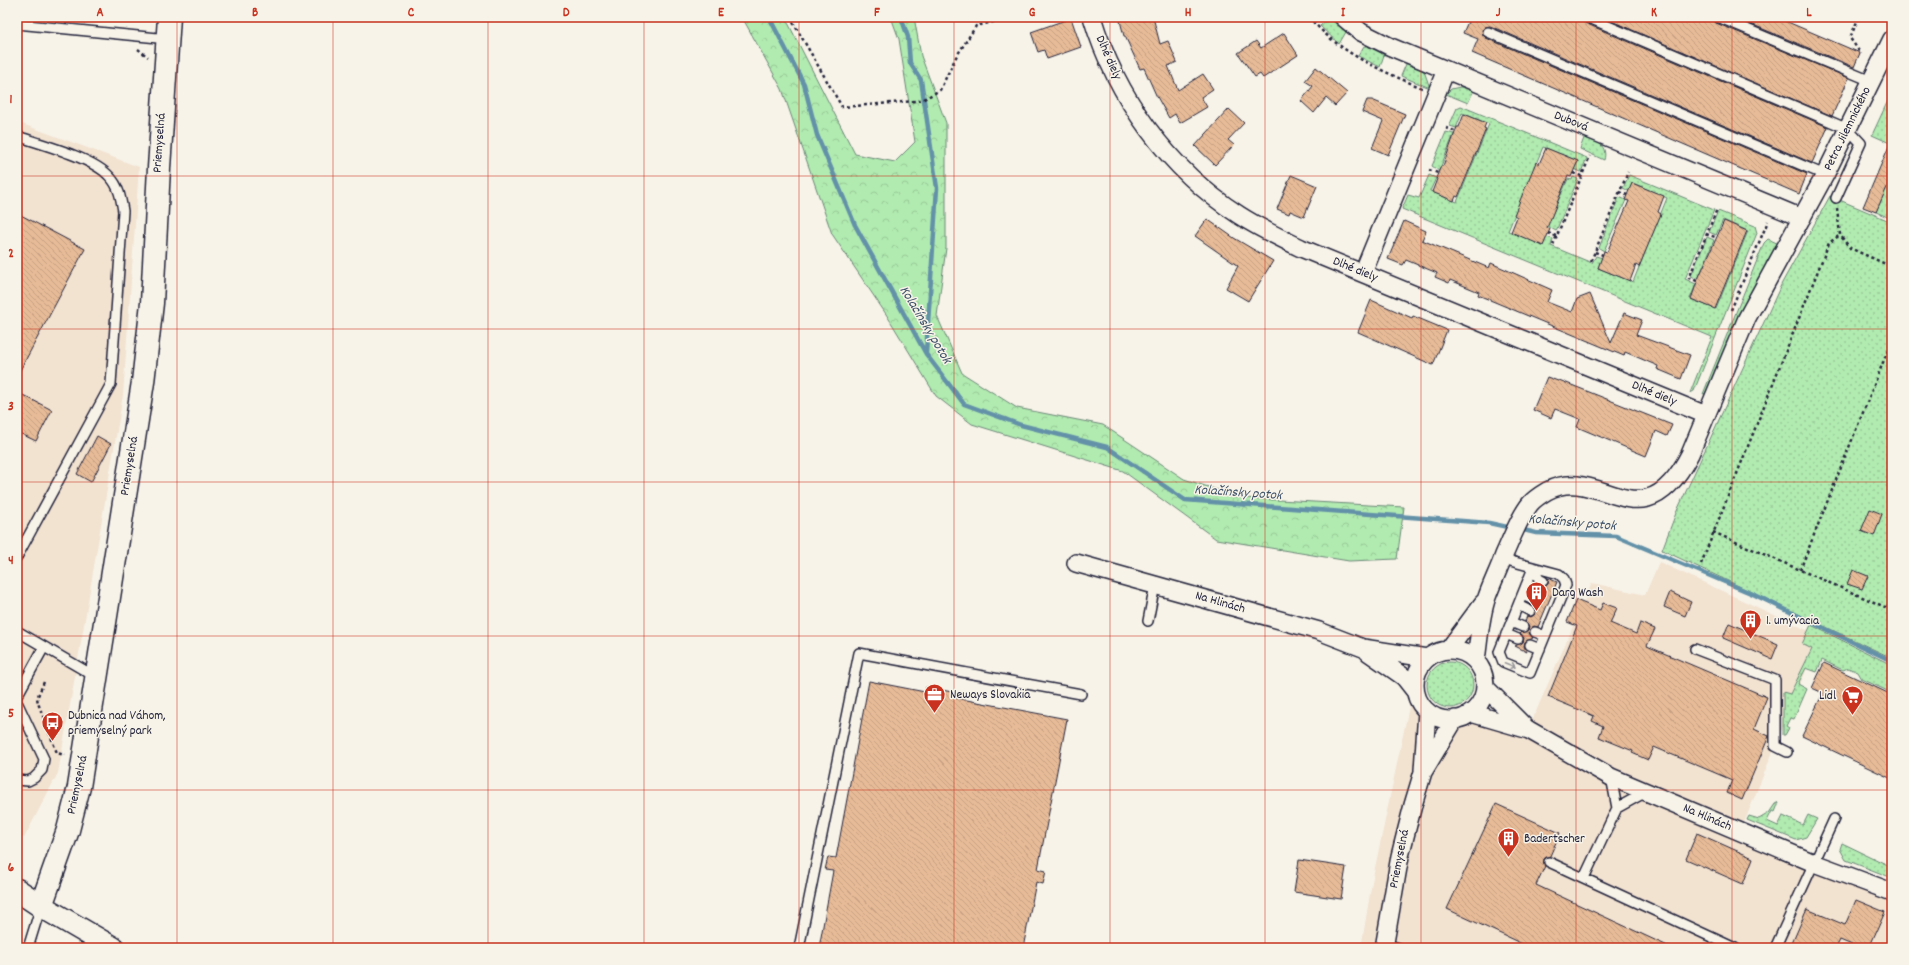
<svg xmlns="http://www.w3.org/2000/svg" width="1909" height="965" viewBox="0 0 1909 965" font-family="Dekko,sans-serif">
	<defs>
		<pattern id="grass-dots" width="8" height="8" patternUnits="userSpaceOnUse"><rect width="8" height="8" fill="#b1ebb0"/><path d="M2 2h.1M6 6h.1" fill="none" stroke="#98c998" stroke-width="1.8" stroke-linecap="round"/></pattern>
		<pattern id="forest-crowns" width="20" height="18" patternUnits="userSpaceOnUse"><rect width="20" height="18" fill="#b1ebb0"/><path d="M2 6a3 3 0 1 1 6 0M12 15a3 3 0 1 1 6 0" fill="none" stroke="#98c998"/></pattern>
		<pattern id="building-back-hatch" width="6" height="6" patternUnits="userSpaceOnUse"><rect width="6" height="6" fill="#e7bb97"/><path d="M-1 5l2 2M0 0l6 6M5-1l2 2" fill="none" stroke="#c6a083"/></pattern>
	</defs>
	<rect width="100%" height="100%" fill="#f7f3e8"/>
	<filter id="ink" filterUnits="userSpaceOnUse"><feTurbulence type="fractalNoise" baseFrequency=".025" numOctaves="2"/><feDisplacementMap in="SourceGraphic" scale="8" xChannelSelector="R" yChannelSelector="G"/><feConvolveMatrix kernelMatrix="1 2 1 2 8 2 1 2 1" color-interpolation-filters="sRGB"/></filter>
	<g filter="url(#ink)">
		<path fill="#f2e2d0" d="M 17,122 L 139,167 L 123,395 L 85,619 L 58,773 L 24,838 L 17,834 Z
			M 1659,562 L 1820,636 L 1743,825 L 1892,902 L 1892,948 L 1361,948 L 1372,882 L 1410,702 L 1527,732 L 1592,583 L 1645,595 Z"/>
		<path fill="url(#grass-dots)" stroke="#6a8676" d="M 1329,18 L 1344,29 L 1346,32 L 1339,44 L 1320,26 Z
			M 1364,46 L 1367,46 L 1383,54 L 1384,55 L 1380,67 L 1358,56 Z
			M 1408,63 L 1424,71 L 1430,88 L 1401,76 L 1406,64 Z
			M 1460,87 L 1467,88 L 1473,92 L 1468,103 L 1446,94 L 1451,89 Z
			M 1892,92 L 1892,144 L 1872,135 Z
			M 1461,106 L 1587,158 L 1581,172 L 1574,169 L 1578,161 L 1543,147 L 1508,231 L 1543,245 L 1547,237 L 1553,239 L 1551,246 L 1592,263 L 1596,256 L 1602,258 L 1598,268 L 1633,282 L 1667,198 L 1633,183 L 1629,191 L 1623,188 L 1629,175 L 1714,210 L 1685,279 L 1696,284 L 1690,299 L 1716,309 L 1748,231 L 1723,220 L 1716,235 L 1709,232 L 1718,211 L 1755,226 L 1757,233 L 1694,391 L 1690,393 L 1712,337 L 1402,209 L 1408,195 L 1419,198 L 1429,175 L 1436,178 L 1430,191 L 1457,202 L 1489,124 L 1462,113 L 1456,128 L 1450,126 L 1450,124 L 1457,108 Z
			M 1446,132 L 1454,134 L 1439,171 L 1432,166 Z
			M 1587,137 C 1597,141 1608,146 1604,160 L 1580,149 L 1584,138 Z
			M 1892,175 L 1892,219 L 1876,212 Z
			M 1573,177 L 1578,179 L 1556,231 L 1547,226 L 1568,179 L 1572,180 Z
			M 1830,196 L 1892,222 L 1892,658 L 1662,550 L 1676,513 L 1782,283 Z
			M 1619,197 L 1626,200 L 1604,251 L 1599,248 Z
			M 1707,237 L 1714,240 L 1698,279 L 1691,276 Z
			M 1768,239 L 1779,244 L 1707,393 L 1703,394 L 1764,243 Z
			M 1811,625 L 1892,665 L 1892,693 L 1862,679 L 1858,672 L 1848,668 L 1843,670 L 1822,660 L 1817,672 L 1806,668 L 1798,684 L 1807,689 L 1794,719 L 1790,718 L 1786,726 L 1789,728 L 1785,735 L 1783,735 L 1783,692 L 1790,694 L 1812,649 L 1802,644 Z
			M1427 685a23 23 0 1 1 46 0a23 23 0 1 1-46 0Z
			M 1779,802 L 1775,812 L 1772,811 L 1767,821 L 1778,826 L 1783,816 L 1803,825 L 1808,815 L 1817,819 L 1806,837 L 1796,840 L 1747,820 L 1749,816 L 1759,819 L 1769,813 L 1775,804 Z
			M 1842,843 L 1892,867 L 1890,877 L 1846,860 L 1840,849 Z"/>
		<path fill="url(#forest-crowns)" stroke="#6a8676" d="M 742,17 L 785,17 L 855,154 L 895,162 L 915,142 L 899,39 L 891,17 L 914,17 L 921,56 L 946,123 L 946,248 L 937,316 L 962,373 L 1017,408 L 1103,425 L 1184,479 L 1242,498 L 1404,507 L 1397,559 L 1349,561 L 1216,539 L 1123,471 L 972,424 L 936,396 L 886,314 L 832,234 L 782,89 Z"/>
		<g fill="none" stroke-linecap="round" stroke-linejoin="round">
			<path stroke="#6391a8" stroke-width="4.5" d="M 769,17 L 804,84 L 817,135 L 855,225 L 926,354 L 964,404 L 1021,425 L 1107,447 L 1185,500 L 1489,523 L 1512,528
				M 901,17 L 908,37 L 910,63 L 921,80 L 937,188 L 926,353
				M 1519,529 L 1536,533 L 1616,536 L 1753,594 L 1892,661"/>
		</g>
		<path fill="url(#building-back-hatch)" stroke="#22223b" d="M 1119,17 L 1153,17 L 1160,44 L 1168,41 L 1177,62 L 1168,66 L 1178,90 L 1203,74 L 1213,89 L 1201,97 L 1207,107 L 1180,123 L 1175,114 L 1169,118 L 1156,95 L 1144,68 L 1140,69 L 1125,36 L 1124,36 Z
			M 1470,17 L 1521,17 L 1532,22 L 1533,17 L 1563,17 L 1570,20 L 1571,17 L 1581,17 L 1585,23 L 1828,127 L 1812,163 L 1490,26 L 1485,27 L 1482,30 L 1483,35 L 1486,38 L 1807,174 L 1799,194 L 1472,53 L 1478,39 L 1463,33 Z
			M 1602,17 L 1712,17 L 1716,23 L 1849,78 L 1832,116 Z
			M 1734,17 L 1776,17 L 1860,53 L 1854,67 Z
			M 1071,18 L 1081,47 L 1047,59 L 1044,50 L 1038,52 L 1031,32 Z
			M 1284,33 L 1298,55 L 1263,78 L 1260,74 L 1255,77 L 1238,53 L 1256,41 L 1261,48 Z
			M 1316,67 L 1347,93 L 1335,106 L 1326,98 L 1314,113 L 1301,101 L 1313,86 L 1305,81 Z
			M 1367,100 L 1372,100 L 1405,114 L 1388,155 L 1372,148 L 1383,121 L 1362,112 Z
			M 1229,109 L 1244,123 L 1228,140 L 1234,145 L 1215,165 L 1195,146 Z
			M 1464,114 L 1486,123 L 1484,128 L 1486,129 L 1458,197 L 1456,196 L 1454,201 L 1432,192 L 1437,179 L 1436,178 L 1441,166 L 1443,166 L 1457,127 L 1459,127 Z
			M 1892,139 L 1892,176 L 1876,212 L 1863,207 Z
			M 1546,148 L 1578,161 L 1571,177 L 1568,176 L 1559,198 L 1547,228 L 1550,229 L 1543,246 L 1511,232 L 1517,217 L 1514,215 L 1521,198 L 1536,162 L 1539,164 Z
			M 1291,175 L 1317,186 L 1304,217 L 1290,211 L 1289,214 L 1277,209 Z
			M 1632,183 L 1664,196 L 1658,212 L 1661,214 L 1639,267 L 1636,265 L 1630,281 L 1598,268 L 1604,251 L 1607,252 L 1629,201 L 1625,200 Z
			M 17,213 L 85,249 L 17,376 Z
			M 1207,219 L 1234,238 L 1273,261 L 1248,301 L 1226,288 L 1238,266 L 1195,236 Z
			M 1404,221 L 1426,231 L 1422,240 L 1489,268 L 1491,263 L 1552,290 L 1547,302 L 1572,312 L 1577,299 L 1590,294 L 1611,343 L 1624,313 L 1642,320 L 1636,335 L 1690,355 L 1681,379 L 1657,369 L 1658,366 L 1625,352 L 1624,356 L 1478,295 L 1479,292 L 1450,280 L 1449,283 L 1435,277 L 1437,273 L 1406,260 L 1403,265 L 1388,259 Z
			M 1724,221 L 1747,231 L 1715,309 L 1691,299 L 1698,279 Z
			M 1371,300 L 1412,318 L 1413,316 L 1447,330 L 1433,365 L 1358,332 Z
			M 1547,377 L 1558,381 L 1559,380 L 1672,425 L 1667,436 L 1656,431 L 1646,456 L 1577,427 L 1580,419 L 1555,409 L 1551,418 L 1533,410 Z
			M 17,392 L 52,410 L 36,441 L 17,432 Z
			M 97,436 L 111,444 L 91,482 L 77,474 Z
			M 1870,509 L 1882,514 L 1874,536 L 1861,531 Z
			M 1853,570 L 1868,576 L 1862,589 L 1847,584 Z
			M 1548,578 L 1557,582 L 1538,627 L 1534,626 L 1530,629 L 1529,633 L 1533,638 L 1525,642 L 1524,646 L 1527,652 L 1515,646 L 1523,642 L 1524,638 L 1520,633 L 1528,630 L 1529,626 L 1525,621 L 1527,616 L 1531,617 L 1535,614 L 1536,610 L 1533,606 L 1539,603 L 1538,596 L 1543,593 L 1543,587 L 1548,584 Z
			M 1670,592 L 1691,602 L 1685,616 L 1664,607 Z
			M 1576,600 L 1600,610 L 1603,603 L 1617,608 L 1610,623 L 1636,634 L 1640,623 L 1655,629 L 1647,646 L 1767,697 L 1754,729 L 1769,736 L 1742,800 L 1727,793 L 1732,780 L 1654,747 L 1648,760 L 1632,753 L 1633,751 L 1599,737 L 1603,726 L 1592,721 L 1594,716 L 1548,697 L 1577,626 L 1567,622 Z
			M 1729,623 L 1778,644 L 1772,659 L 1723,638 Z
			M 1824,663 L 1892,695 L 1892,779 L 1802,736 L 1823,693 L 1812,688 Z
			M 869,681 L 925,692 L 926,687 L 942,690 L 957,693 L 956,698 L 1067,719 L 1038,869 L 1046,871 L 1043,884 L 1036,882 L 1023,948 L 819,948 L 833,871 L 825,870 L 828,857 L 836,858 Z
			M 1496,804 L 1560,833 L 1550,856 L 1544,859 L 1545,866 L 1536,885 L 1672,948 L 1531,948 L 1447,909 Z
			M 1697,833 L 1753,858 L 1743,884 L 1686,859 Z
			M 1299,860 L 1346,867 L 1341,899 L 1294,892 Z
			M 1856,900 L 1885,912 L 1869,948 L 1859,948 L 1840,940 L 1836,948 L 1790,948 L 1807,909 L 1845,925 Z"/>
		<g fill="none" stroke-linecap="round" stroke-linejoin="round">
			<defs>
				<path id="lane" d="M 1587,17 L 1848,129 L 1861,143 L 1836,198
					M 1718,17 L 1871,81
					M 17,24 L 168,39
					M 1488,32 L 1825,175
					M 17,136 C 41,144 94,158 110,177 C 119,186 121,199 123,211 L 111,384 L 17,557
					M 1503,559 L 1559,574 L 1564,579 L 1566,585 L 1530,673 L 1503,662 L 1499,652 L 1533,568
					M 1533,568 L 1539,579 L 1543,581
					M 1526,585 L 1538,590
					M 1522,595 L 1534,600
					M 1518,605 L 1530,611
					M 1148,621 L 1155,585
					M 1511,622 L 1523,627
					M 17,631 L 96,677
					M 1535,632 L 1545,636
					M 1506,634 L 1518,639
					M 1530,645 L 1540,649
					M 1695,649 L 1775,680 L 1775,746 L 1787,752
					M 17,696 L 44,647
					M 17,702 L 44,759 L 42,770 L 34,778 L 28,781 L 17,780
					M 1611,777 L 1617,808
					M 1549,862 L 1735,948
					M 1584,878 L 1617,808 L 1646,792
					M 1385,944 L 1399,948
					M 28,948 L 41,906
					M 799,948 L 859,653 L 1081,694
					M 1775,948 L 1834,819"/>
				<path id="street" d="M 1092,17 C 1116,97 1169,170 1239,215 C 1259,228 1280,238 1301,248 L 1706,415
					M 1343,17 L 1361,32 L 1391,47 L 1802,218
					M 1363,273 L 1446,70
					M 1076,563 L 1319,631 L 1363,648 L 1427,658
					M 1449,649 L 1483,603
					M1415 685a35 35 0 1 1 70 0a35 35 0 1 1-70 0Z
					M 1368,652 L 1404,677 L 1415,691
					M 1476,660 C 1479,640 1480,617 1487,597 C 1492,583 1499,569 1504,555 C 1512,538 1518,519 1530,504 C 1534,499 1542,494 1547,491 C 1600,462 1642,548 1690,454 L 1747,318 L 1825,175 L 1892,39
					M 1485,687 L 1527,729
					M 1471,713 L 1529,730 L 1611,777 L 1814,863 L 1892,892
					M 1423,770 L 1427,711
					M 1384,948 L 1400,856 L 1413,805 L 1423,772 L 1455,719"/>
				<path id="secondary" d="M 41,906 L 68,830 L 79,787 L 143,382 L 152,303 L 159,168 L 169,17"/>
				<path id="primary" d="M 17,890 L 41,906 L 113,948"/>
			</defs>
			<use href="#lane" stroke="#22223b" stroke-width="12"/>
			<use href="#street" stroke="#22223b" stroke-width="20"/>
			<use href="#secondary" stroke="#22223b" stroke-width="25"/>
			<use href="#primary" stroke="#22223b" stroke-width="25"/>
			<path stroke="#22223b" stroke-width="2.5" stroke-dasharray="3 3" stroke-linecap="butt" d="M 790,17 L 842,107 L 915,101 L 924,99 L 940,90 L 956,57 L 976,26 L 1014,17
				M 1309,17 C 1339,53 1380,70 1422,88
				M 1859,17 L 1850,38 L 1861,54
				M 138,49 L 148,57
				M 1446,128 L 1455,131
				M 1429,170 L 1438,173
				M 1573,173 L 1581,176
				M 1619,192 L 1627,195
				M 1837,208 L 1840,235 L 1850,248 L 1892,267
				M 1548,233 L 1556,236
				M 1706,234 L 1715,237
				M 1553,245 L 1590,156
				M 1595,252 L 1603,255
				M 1591,261 L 1628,172
				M 1697,281 L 1689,278 L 1717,209
				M 1731,310 L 1768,221
				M 1713,532 L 1892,610
				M 1701,564 L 1829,243 L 1840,235
				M 1800,570 L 1892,340
				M 1887,608 L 1892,594
				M 44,682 L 37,698 L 38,703 L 57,753 L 65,755"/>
			<use href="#lane" stroke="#f7f3e8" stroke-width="9"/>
			<use href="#street" stroke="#f7f3e8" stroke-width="17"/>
			<use href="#secondary" stroke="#f7f3e8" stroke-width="22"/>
			<use href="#primary" stroke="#f7f3e8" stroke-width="22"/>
		</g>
		<defs><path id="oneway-shaft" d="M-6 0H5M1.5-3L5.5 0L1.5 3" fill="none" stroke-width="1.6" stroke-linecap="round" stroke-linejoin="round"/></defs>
		<use stroke="#97959a" href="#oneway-shaft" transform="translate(1510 665) rotate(22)"/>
	</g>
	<path fill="none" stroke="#c8321e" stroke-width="1" stroke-opacity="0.55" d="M 177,17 L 177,948M 333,17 L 333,948M 488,17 L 488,948M 644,17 L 644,948M 799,17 L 799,948M 954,17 L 954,948M 1110,17 L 1110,948M 1265,17 L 1265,948M 1421,17 L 1421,948M 1576,17 L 1576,948M 1732,17 L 1732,948M 17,176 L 1892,176M 17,329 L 1892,329M 17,482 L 1892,482M 17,636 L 1892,636M 17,790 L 1892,790"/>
	<defs>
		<symbol id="building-pin" viewBox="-11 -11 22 30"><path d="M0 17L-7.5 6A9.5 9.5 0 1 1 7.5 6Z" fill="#c8321e" stroke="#f7f3e8"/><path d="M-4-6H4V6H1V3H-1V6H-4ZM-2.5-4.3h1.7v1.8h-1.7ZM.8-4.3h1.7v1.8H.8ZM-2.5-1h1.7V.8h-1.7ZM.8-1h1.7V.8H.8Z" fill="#fff"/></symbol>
		<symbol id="office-pin" viewBox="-11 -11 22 30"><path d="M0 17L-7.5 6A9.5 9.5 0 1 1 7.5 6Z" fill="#c8321e" stroke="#f7f3e8"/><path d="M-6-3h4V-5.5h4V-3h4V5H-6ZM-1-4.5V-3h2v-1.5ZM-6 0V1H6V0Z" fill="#fff"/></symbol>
		<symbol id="supermarket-pin" viewBox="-11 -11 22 30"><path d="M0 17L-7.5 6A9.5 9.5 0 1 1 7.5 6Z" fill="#c8321e" stroke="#f7f3e8"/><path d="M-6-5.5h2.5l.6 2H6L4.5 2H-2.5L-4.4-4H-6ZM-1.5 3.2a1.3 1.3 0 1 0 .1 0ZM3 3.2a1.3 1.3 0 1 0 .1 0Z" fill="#fff"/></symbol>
		<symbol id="bus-pin" viewBox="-11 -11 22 30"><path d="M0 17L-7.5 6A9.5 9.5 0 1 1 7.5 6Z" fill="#c8321e" stroke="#f7f3e8"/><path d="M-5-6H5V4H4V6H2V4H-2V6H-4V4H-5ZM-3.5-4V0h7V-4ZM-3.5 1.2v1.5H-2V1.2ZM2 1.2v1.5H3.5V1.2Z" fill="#fff"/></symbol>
	</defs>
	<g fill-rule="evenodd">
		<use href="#building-pin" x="1524" y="580" width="25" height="34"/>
		<use href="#building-pin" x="1738" y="608" width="25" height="34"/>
		<use href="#office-pin" x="922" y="682" width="25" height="34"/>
		<use href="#supermarket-pin" x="1840" y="684" width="25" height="34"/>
		<use href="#bus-pin" x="40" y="710" width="25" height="34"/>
		<use href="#building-pin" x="1496" y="826" width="25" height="34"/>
	</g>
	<g text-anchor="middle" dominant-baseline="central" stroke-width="3" stroke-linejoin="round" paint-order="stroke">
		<g font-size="13" fill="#22223b" stroke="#f7f3e8">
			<text transform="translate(1108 58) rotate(66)">Dlhé diely</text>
			<text transform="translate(1571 122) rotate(22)">Dubová</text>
			<text transform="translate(1848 129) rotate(-64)">Petra Jilemnického</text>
			<text transform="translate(160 143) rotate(-86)">Priemyselná</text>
			<text transform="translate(1355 270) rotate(22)">Dlhé diely</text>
			<text transform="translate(1654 394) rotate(22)">Dlhé diely</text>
			<text transform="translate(130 466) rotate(-81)">Priemyselná</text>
			<text transform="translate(1220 603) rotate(16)">Na Hlinách</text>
			<text transform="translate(78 785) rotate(-78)">Priemyselná</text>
			<text transform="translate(1707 818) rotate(23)">Na Hlinách</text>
			<text transform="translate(1400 859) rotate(-79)">Priemyselná</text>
		</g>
		<g font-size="13" fill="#22223b" stroke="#f7f3e8" text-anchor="start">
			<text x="1552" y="593">Darg Wash</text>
			<text x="1766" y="621">1. umývacia</text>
			<text x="950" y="695">Neways Slovakia</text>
			<text x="1836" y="696" text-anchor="end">Lidl</text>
			<text x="68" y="716">Dubnica nad Váhom,<tspan x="68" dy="15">priemyselný park</tspan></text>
			<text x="1524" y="839">Badertscher</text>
		</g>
		<g font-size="14" font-style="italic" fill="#3d5068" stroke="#f7f3e8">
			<text transform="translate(925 325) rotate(59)">Kolačínsky potok</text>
			<text transform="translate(1238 493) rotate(4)">Kolačínsky potok</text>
			<text transform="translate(1572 523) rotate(5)">Kolačínsky potok</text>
		</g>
	</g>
	<rect width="1909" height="965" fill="none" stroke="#f7f3e8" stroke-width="44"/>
	<rect x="22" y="22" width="1865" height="921" fill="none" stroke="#c8321e" stroke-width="1.5"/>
	<g font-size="13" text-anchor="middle" font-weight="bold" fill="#c8321e">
		<text x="100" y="16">A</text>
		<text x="255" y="16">B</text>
		<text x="411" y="16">C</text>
		<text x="566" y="16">D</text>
		<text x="721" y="16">E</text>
		<text x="877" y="16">F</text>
		<text x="1032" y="16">G</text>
		<text x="1188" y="16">H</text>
		<text x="1343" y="16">I</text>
		<text x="1498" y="16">J</text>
		<text x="1654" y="16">K</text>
		<text x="1809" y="16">L</text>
		<text x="11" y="103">1</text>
		<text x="11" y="257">2</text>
		<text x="11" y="410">3</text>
		<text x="11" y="564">4</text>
		<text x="11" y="717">5</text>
		<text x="11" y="871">6</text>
	</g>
</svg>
